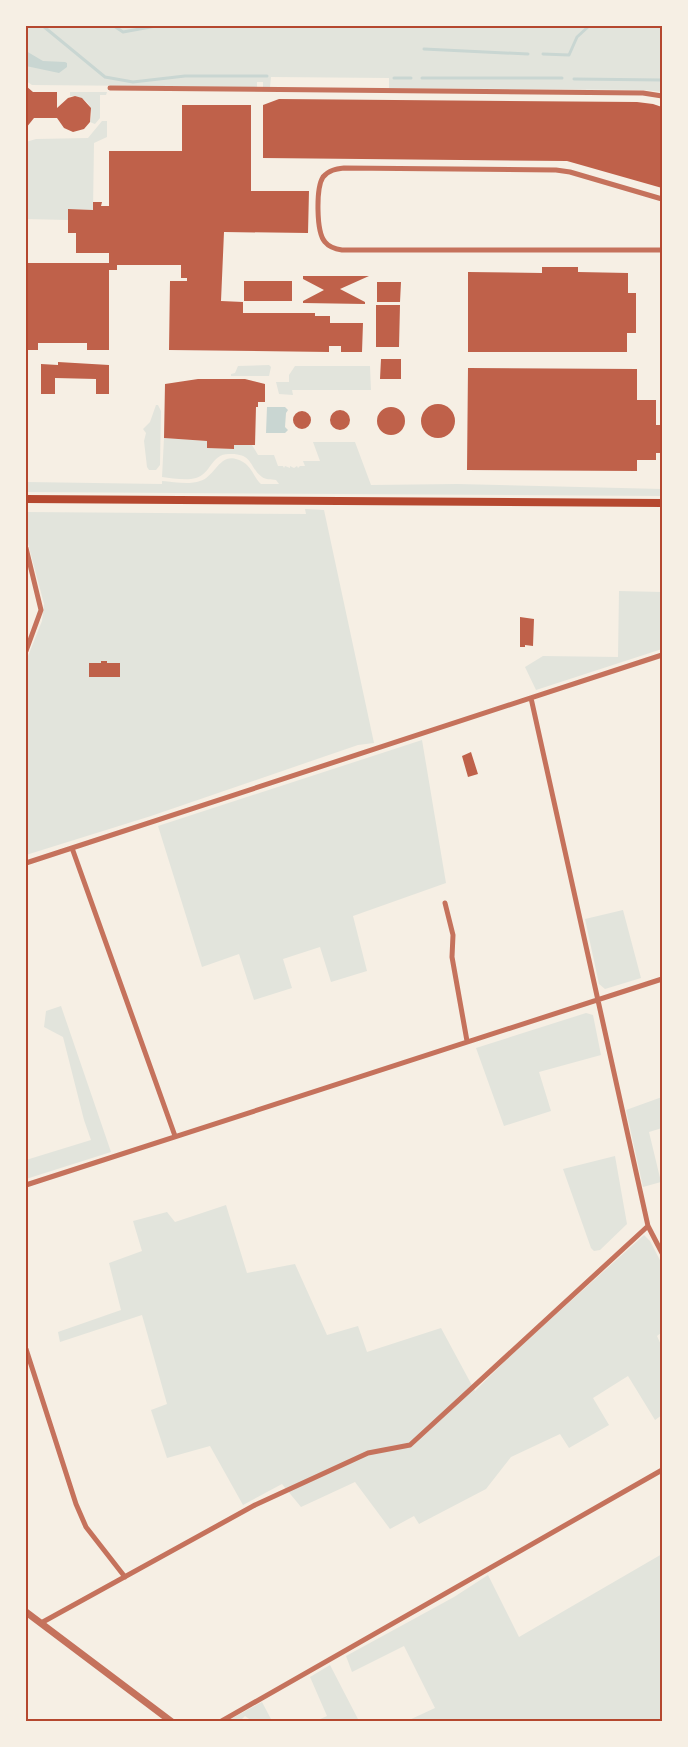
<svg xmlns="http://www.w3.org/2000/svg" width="688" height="1747" viewBox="0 0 688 1747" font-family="'Asap Condensed',sans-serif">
	<rect width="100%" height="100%" fill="#f6efe4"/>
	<path fill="#e2e4dc" d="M 26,26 L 662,26 L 662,92 L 645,90 L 389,88 L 389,78 L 271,77 L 270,87 L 263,87 L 263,82 L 257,82 L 257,87 L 32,85 L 26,81 Z
		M 70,92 L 107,92 L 106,95 L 100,95 L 100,118 L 95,124 L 90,122 C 95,106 86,96 70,96 Z
		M 102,121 L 107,121 L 107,137 L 94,143 L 93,210 L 68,209 L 68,220 L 26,219 L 26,142 L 36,139 L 88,138 Z
		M 269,365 L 271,367 L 269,376 L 231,376 L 231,374 L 235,373 L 238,366 Z
		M 295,366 L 370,366 L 371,390 L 292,390 L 293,395 L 279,394 L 276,382 L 289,382 L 289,375 Z
		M 156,405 L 158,405 L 161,411 L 160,465 L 156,470 L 149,470 L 147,467 L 144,441 L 146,433 L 143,429 L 150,422 Z
		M 164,438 L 207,441 L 207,448 L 233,449 L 234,445 L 252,445 L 258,455 L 274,455 L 278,466 L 283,466 L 284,468 L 285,466 L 290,468 L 290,466 L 294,468 L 297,466 L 298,468 L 300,466 L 305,466 L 303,461 L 320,461 L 313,442 L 355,442 L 371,485 L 457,484 L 662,489 L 662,496 L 26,492 L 26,482 L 162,484 L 162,481 C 174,482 189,485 200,481 C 216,477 220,448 243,462 C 252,467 254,478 261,484 L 279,484 L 276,480 C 271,479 266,480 262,477 C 249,468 254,453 229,454 C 211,454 211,474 196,478 C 186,481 172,478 162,477 Z
		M 305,509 L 324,510 L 374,743 L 358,745 L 151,816 L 26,855 L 26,661 L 42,621 L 44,604 L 26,536 L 26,512 L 306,514 Z
		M 619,591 L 662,592 L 662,649 L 536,690 L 525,667 L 543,656 L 618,657 Z
		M 422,740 L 446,883 L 353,916 L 367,971 L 331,982 L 320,947 L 283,959 L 292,988 L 254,1000 L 239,954 L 202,967 L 158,826 Z
		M 623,910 L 641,978 L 605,989 L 599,984 L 585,919 Z
		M 61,1006 L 111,1152 L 26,1179 L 26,1160 L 91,1140 L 84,1120 L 63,1037 L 44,1027 L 46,1011 Z
		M 586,1013 L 593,1015 L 601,1055 L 539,1072 L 551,1111 L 504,1126 L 476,1048 Z
		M 662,1097 L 662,1128 L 649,1132 L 661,1182 L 643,1187 L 626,1110 Z
		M 615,1156 L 627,1224 L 600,1250 L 594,1251 L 591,1248 L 563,1169 Z
		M 226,1205 L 247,1273 L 295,1264 L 327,1335 L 358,1326 L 367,1352 L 441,1328 L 475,1391 L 513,1353 L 644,1235 L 650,1241 L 662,1264 L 662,1332 L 657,1336 L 662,1347 L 662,1415 L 655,1420 L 628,1376 L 593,1398 L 609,1425 L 569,1448 L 560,1434 L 511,1457 L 486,1489 L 419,1524 L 414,1516 L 390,1529 L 355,1482 L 301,1507 L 282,1484 L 243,1505 L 210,1446 L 167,1458 L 151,1410 L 167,1404 L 142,1315 L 60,1342 L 58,1332 L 121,1310 L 109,1263 L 142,1251 L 133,1221 L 167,1212 L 175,1222 Z
		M 662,1554 L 662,1721 L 407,1721 L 435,1708 L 404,1646 L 352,1672 L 346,1656 L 454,1597 L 488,1575 L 519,1637 Z
		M 330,1665 L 359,1721 L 316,1721 L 327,1716 L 310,1677 Z
		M 262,1702 L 272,1721 L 252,1721 L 245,1716 L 240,1721 L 227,1721 Z"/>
	<path fill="#c9d6d2" d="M 26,51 L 43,61 L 65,62 L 67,63 L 67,67 L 59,73 L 26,66 Z
		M 267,407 L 285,407 L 288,410 L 286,413 L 285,427 L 288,430 L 285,433 L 266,433 Z"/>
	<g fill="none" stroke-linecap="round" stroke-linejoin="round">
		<path stroke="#c9d6d2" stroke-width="3" d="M 43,26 L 105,77 L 133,82 L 185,76 L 267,76
			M 114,26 L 123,32 L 156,26
			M 424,49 L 528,54
			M 543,54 L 569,55 L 577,37 L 589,26
			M 394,78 L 411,78
			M 422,78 L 562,78
			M 574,79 L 662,80"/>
	</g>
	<path fill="#bf614a" d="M 26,86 L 33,92 L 57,92 L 57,108 L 68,98 L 75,96 L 82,98 L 91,108 L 90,122 L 84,129 L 73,132 L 64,128 L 57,118 L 34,118 L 26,128 Z
		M 279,99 L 637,102 L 653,104 L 662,107 L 662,188 L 567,161 L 263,158 L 263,105 Z
		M 182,105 L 251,105 L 251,191 L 309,191 L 308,233 L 224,232 L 221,301 L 243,302 L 243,313 L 315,313 L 315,316 L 330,316 L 330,323 L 363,323 L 362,352 L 341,352 L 341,346 L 329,346 L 329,352 L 169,350 L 170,281 L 187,281 L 187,278 L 181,278 L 181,265 L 117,265 L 117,270 L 109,270 L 109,350 L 87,350 L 87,343 L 38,343 L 38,350 L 26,350 L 26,263 L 109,263 L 109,253 L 76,253 L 76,233 L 68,233 L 68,209 L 93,210 L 93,202 L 102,202 L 101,206 L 109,206 L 109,151 L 182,151 Z
		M 542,267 L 578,267 L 578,272 L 628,273 L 628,293 L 636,293 L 636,333 L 627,333 L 627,352 L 468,352 L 468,272 L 542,273 Z
		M 303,276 L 369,276 L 340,289 L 365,302 L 365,304 L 303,303 L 303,301 L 324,290 L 303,279 Z
		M 244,281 L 292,281 L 292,301 L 244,301 Z
		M 377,282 L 401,282 L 400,302 L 377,302 Z
		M 376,305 L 400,305 L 399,347 L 376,347 Z
		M 381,359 L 401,359 L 401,379 L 380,379 Z
		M 58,362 L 109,365 L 109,394 L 96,394 L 96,379 L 55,378 L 55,394 L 41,394 L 41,364 L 58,365 Z
		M 468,368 L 637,369 L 637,400 L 656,400 L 656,425 L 662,425 L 662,453 L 656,453 L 656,460 L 637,460 L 637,471 L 467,470 Z
		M 198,379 L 245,379 L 265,384 L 265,402 L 258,402 L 258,407 L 256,407 L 255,445 L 234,445 L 234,449 L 207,448 L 207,441 L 164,438 L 165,384 Z
		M421 421a17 17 0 1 1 34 0a17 17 0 1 1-34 0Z
		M377 421a14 14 0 1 1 28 0a14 14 0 1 1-28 0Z
		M330 420a10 10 0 1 1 20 0a10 10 0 1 1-20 0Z
		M293 420a9 9 0 1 1 18 0a9 9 0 1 1-18 0Z
		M 520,617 L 534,619 L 533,646 L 525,645 L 525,647 L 520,647 Z
		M 101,661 L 107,661 L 107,663 L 120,663 L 120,677 L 89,677 L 89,663 L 101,663 Z
		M 471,752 L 478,774 L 468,777 L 462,756 Z"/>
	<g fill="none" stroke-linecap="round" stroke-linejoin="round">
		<path stroke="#c5725c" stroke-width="5" d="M 110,88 L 643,93 L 662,96
			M 662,199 L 570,172 L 556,170 L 344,168 C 336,169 329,170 323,177 C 316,188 316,232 325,242 C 329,247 335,249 342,250 L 662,250
			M 26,548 L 41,610 L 26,651
			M 531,698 L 648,1226 L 662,1253
			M 72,848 L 175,1136
			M 26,863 L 662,655
			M 445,903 L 453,935 L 452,957 L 467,1041
			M 26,1185 L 662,979
			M 26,1349 L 76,1504 L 86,1527 L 125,1577
			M 41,1623 L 255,1505 L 368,1453 L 410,1445 L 648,1226
			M 220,1722 L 662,1470"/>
		<path stroke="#c5725c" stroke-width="7" d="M 26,1612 L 172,1722"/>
		<path stroke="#b5482f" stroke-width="8" d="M 26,499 L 662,503"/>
	</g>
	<rect width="688" height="1747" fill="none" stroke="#f6efe4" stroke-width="54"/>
	<rect x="27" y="27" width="634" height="1693" fill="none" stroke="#b5482f" stroke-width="2"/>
</svg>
